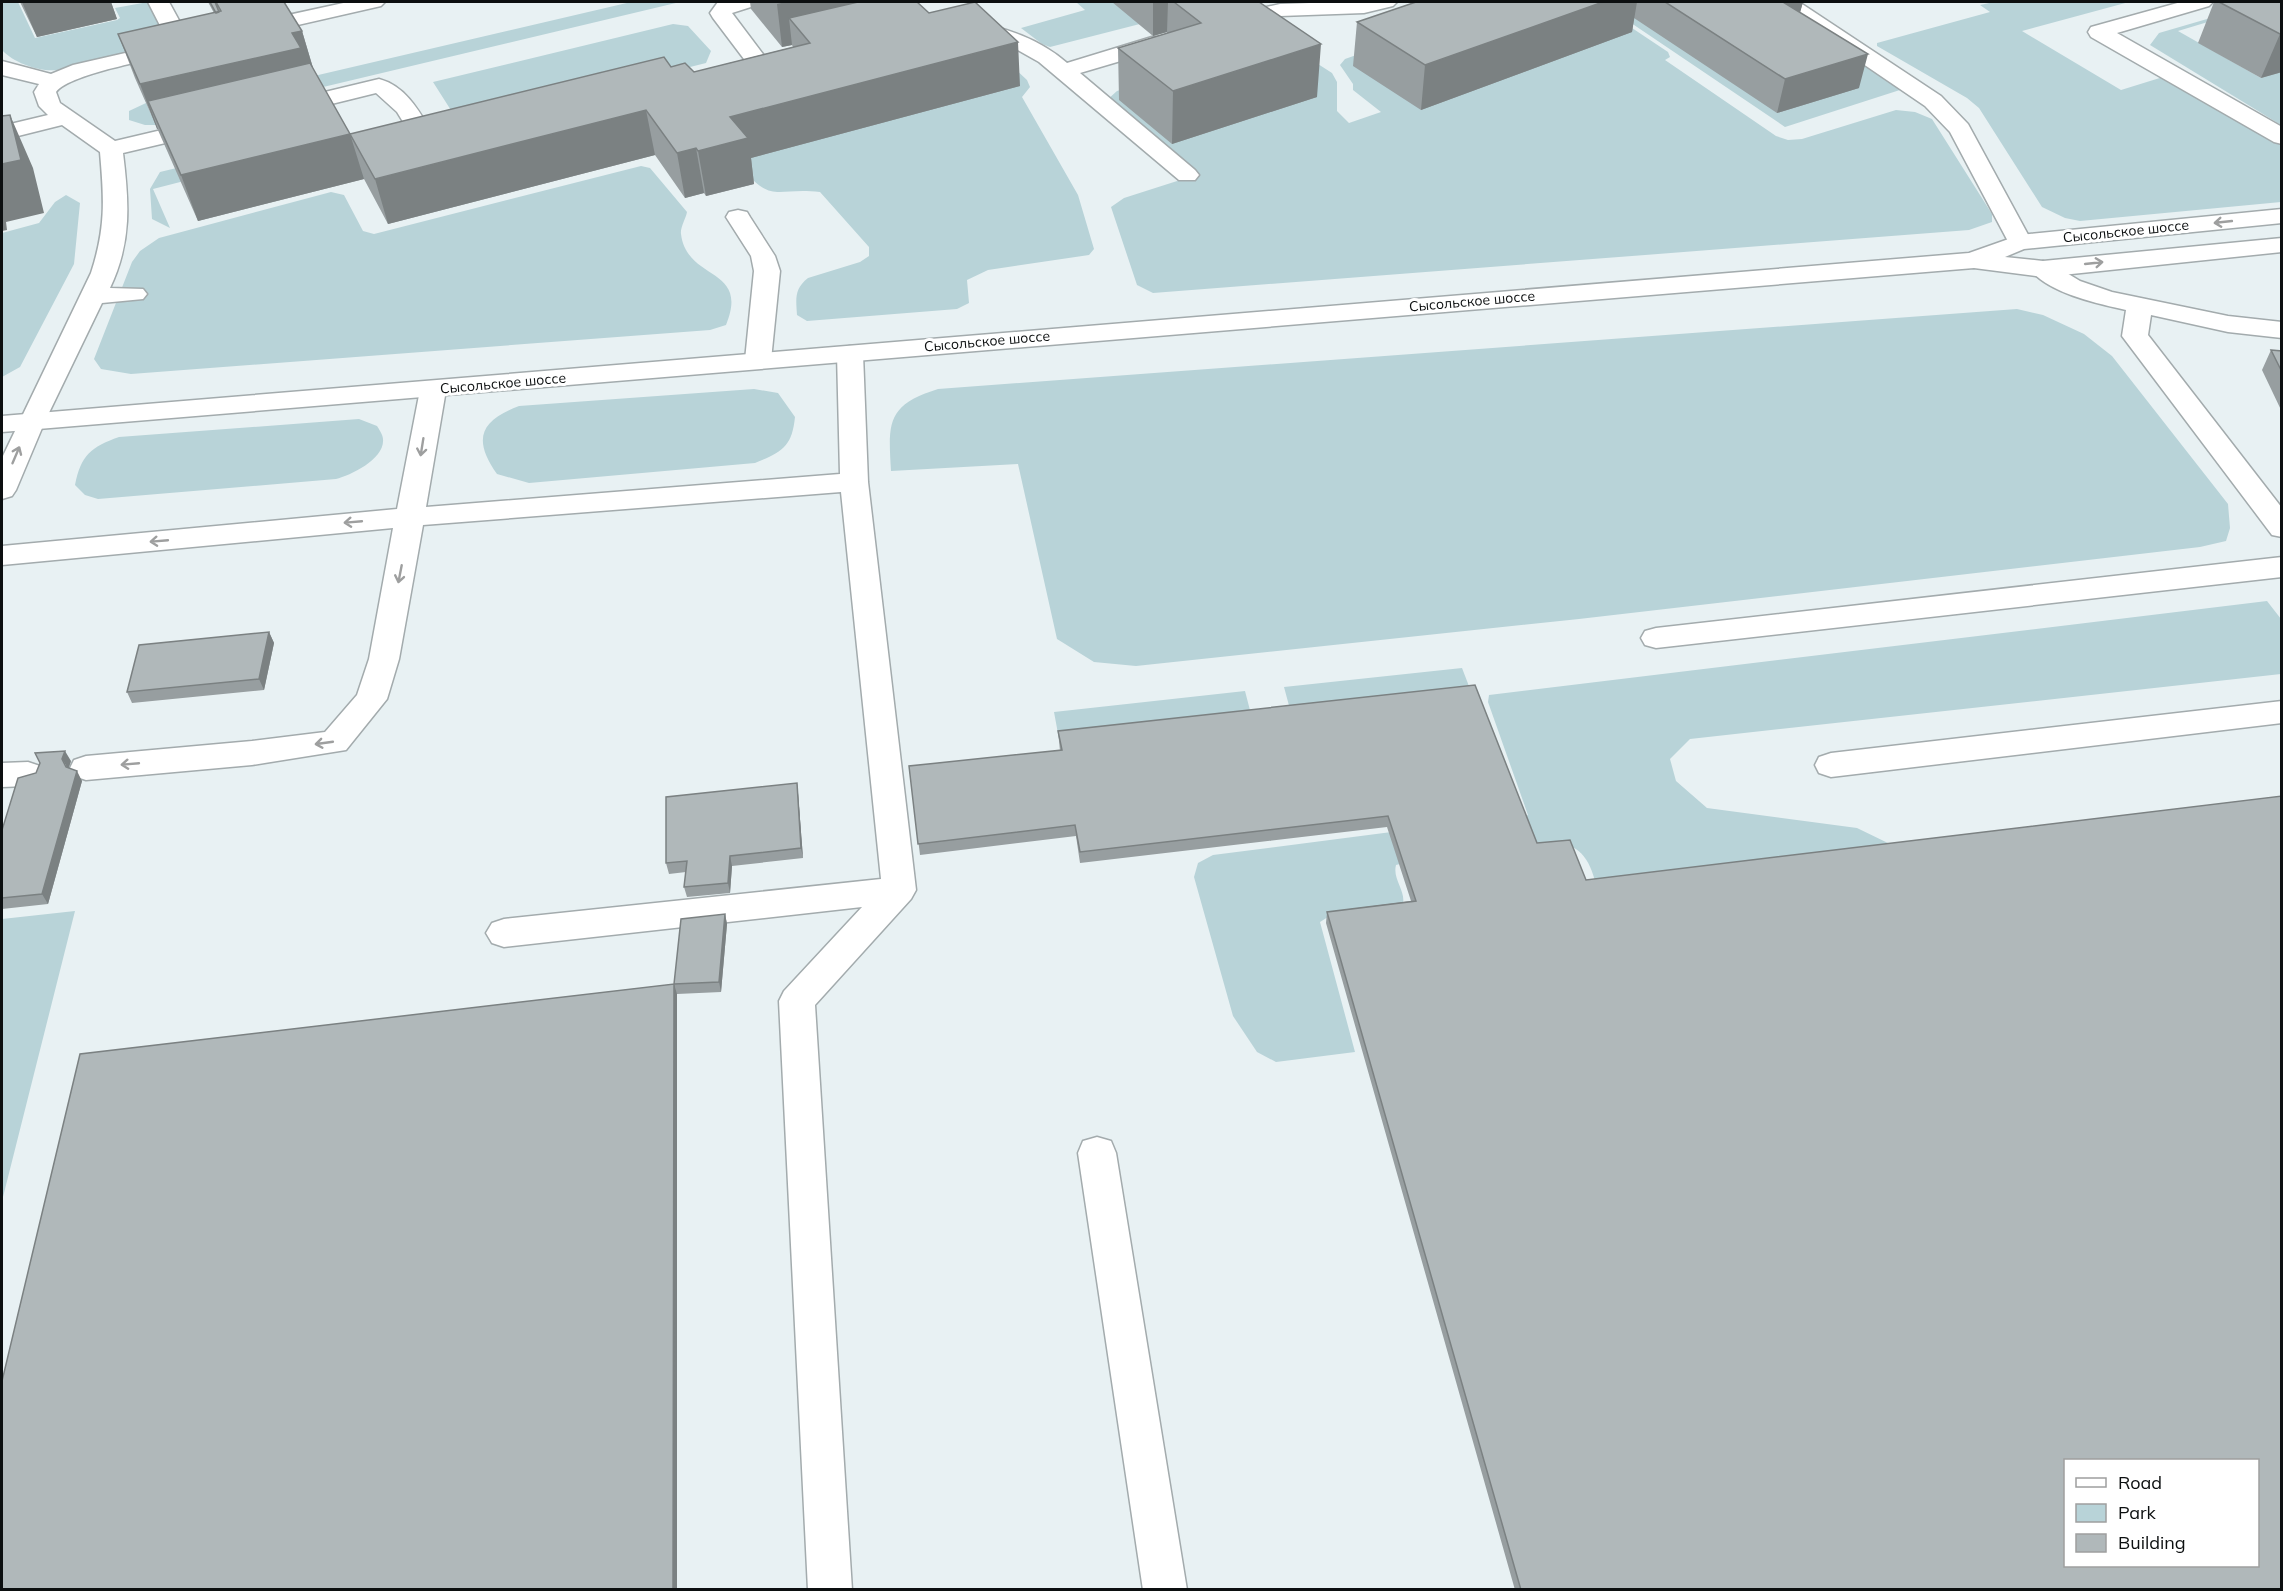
<svg xmlns="http://www.w3.org/2000/svg" width="2283" height="1591" viewBox="0 0 2283 1591" font-family="Mulish,sans-serif">
	<rect width="100%" height="100%" fill="#e8f1f3"/>
	<path fill="#b8d3d8" d="M 2,2 L 18,2 L 35,38 L 117,20 L 120,18 L 115,8 L 148,2 L 165,39 C 144,51 83,69 58,70 C 39,72 14,63 2,50 Z
		M 631,2 L 680,2 L 164,125 L 145,125 L 129,120 L 129,111 L 146,103 L 151,114 Z
		M 1076,2 L 1112,2 L 1175,15 L 1050,47 L 1042,44 L 1021,28 L 1085,10 Z
		M 1600,2 L 1829,43 L 1903,89 L 1785,127 Z
		M 1994,2 L 2129,2 L 2022,31 L 2121,90 L 2163,77 L 2281,145 L 2281,202 L 2080,221 L 2065,218 L 2042,207 L 1979,108 L 1967,98 L 1877,46 L 1877,43 L 1990,12 L 1980,5 Z
		M 2231,12 L 2231,15 L 2178,31 L 2261,78 L 2281,72 L 2281,125 L 2150,45 L 2159,33 Z
		M 673,24 L 688,26 L 711,51 L 706,63 L 479,120 L 454,115 L 433,82 Z
		M 1629,26 L 1668,52 L 1670,57 L 1665,60 L 1776,136 L 1788,140 L 1802,139 L 1896,110 L 1915,112 L 1932,119 L 1992,214 L 1992,222 L 1969,230 L 1153,293 L 1137,285 L 1111,207 L 1124,198 L 1199,174 L 1107,100 L 1117,91 L 1279,39 L 1332,73 L 1337,82 L 1337,111 L 1349,123 L 1381,112 L 1353,90 L 1353,84 L 1340,65 L 1345,59 L 1376,48 Z
		M 983,39 L 1027,80 L 1030,87 L 1022,97 L 1078,195 L 1094,249 L 1089,255 L 988,270 L 967,280 L 969,303 L 957,309 L 807,321 L 797,315 C 796,299 794,289 808,278 L 860,262 L 869,256 L 869,247 L 820,192 C 773,187 772,206 737,162 Z
		M 218,158 L 223,171 L 153,189 L 170,228 L 152,219 L 150,189 L 160,172 Z
		M 641,166 L 650,168 L 687,212 C 686,218 680,228 681,234 C 687,282 750,266 726,325 L 710,330 L 131,374 L 101,369 L 94,359 L 132,262 L 140,251 L 159,238 L 331,192 L 344,195 L 363,231 L 374,234 Z
		M 66,195 L 80,203 L 74,264 L 20,367 L 2,377 L 2,233 L 39,223 L 55,202 Z
		M 2017,309 L 2043,315 L 2084,334 L 2112,356 L 2228,504 L 2230,528 L 2226,541 L 2200,547 L 1579,619 L 1136,666 L 1094,662 L 1057,639 L 1018,464 L 891,471 C 888,422 887,405 938,389 Z
		M 754,389 L 778,393 L 795,417 C 792,447 782,452 755,463 L 529,483 L 497,474 C 473,440 479,421 519,406 Z
		M 359,419 L 377,426 C 379,429 383,435 383,439 C 385,459 351,475 336,479 L 98,499 L 85,495 L 75,485 C 81,455 91,447 119,437 Z
		M 2267,601 L 2281,619 L 2281,674 L 1690,739 L 1670,759 L 1676,781 L 1707,808 L 1857,828 L 1892,845 L 1595,881 C 1582,831 1551,843 1511,851 L 1514,821 L 1528,815 L 1488,702 L 1489,695 Z
		M 1462,668 L 1472,694 L 1291,713 L 1284,687 Z
		M 1245,691 L 1252,718 L 1059,739 L 1054,712 Z
		M 1407,830 L 1404,863 L 1396,865 C 1392,880 1408,893 1402,907 L 1328,917 L 1320,922 L 1355,1052 L 1276,1062 L 1257,1052 L 1233,1016 L 1194,877 L 1198,863 L 1213,855 Z
		M 75,911 L 2,1201 L 2,919 Z"/>
	<g fill="none" stroke-linecap="round" stroke-linejoin="round">
		<defs>
			<path id="minor" d="M 148,2 L 169,2 L 193,46 L 190,51 C 164,57 70,73 56,92 L 60,103 L 115,141 L 204,120 L 212,122 L 216,127 L 212,132 L 123,153 C 129,202 132,242 110,288 L 143,289 L 147,294 L 143,299 L 102,303 L 45,421 L 16,490 L 12,496 L 2,499 L 2,458 L 91,273 C 106,227 104,199 100,152 L 62,125 L 2,140 L 2,126 L 48,115 L 39,106 L 34,92 L 39,84 L 2,75 L 2,61 L 51,74 L 73,65 L 169,43 Z
				M 348,2 L 385,2 L 381,6 L 250,36 L 242,35 L 239,30 L 242,25 Z
				M 718,2 L 757,2 L 754,6 L 732,13 L 769,62 L 766,67 L 750,67 L 713,18 L 710,13 Z
				M 1339,2 L 1397,2 L 1393,6 L 1364,13 L 1280,16 L 1229,28 L 1221,27 L 1218,22 L 1221,17 L 1280,4 Z
				M 1775,2 L 1799,2 L 1941,96 L 1968,124 L 2032,242 L 2029,247 L 2020,249 L 2011,247 L 1950,132 L 1925,106 L 1778,6 Z
				M 2181,2 L 2213,2 L 2209,6 L 2117,33 L 2282,127 L 2282,144 L 2274,142 L 2091,37 L 2088,32 L 2091,27 Z
				M 970,20 C 1007,29 1038,38 1067,63 L 1152,37 L 1168,37 L 1171,42 L 1168,47 L 1080,73 L 1195,170 L 1199,175 L 1195,180 L 1179,180 L 1039,62 L 1002,41 L 962,31 L 959,26 L 962,21 Z
				M 379,79 C 405,86 418,109 431,131 L 454,132 L 458,137 L 454,142 L 424,145 L 416,143 L 397,112 L 376,93 L 287,115 L 279,113 L 276,108 L 279,103 Z
				M 738,210 L 747,212 L 750,217 L 775,256 L 780,271 L 771,360 L 767,366 L 758,368 L 749,366 L 745,360 L 754,271 L 751,256 L 726,217 L 729,212 Z
				M 2043,261 L 2052,264 L 2080,281 L 2112,292 L 2228,316 L 2282,322 L 2282,338 L 2228,332 L 2151,315 L 2148,335 L 2282,508 L 2282,537 L 2272,535 L 2122,336 L 2126,310 C 2099,304 2047,293 2030,269 L 2034,264 Z
				M 850,346 L 859,348 L 863,354 L 868,482 L 916,890 L 911,899 L 815,1005 L 852,1590 L 808,1590 L 779,1001 L 784,991 L 862,907 L 504,947 L 492,943 L 486,933 L 492,923 L 504,919 L 881,879 L 841,492 L 423,525 L 399,659 L 387,699 L 346,750 L 252,765 L 86,780 L 74,776 L 70,768 L 74,760 L 86,756 L 252,741 L 325,732 L 357,695 L 369,659 L 393,528 L 2,565 L 2,546 L 397,509 L 420,390 L 423,384 L 433,382 L 443,384 L 446,390 L 426,507 L 840,474 L 837,354 L 841,348 Z
				M 2282,557 L 2282,577 L 1656,648 L 1645,645 L 1641,638 L 1645,631 L 1656,628 Z
				M 2282,701 L 2282,723 L 1831,777 L 1819,773 L 1815,765 L 1819,757 L 1831,753 Z
				M 28,762 L 40,766 L 44,774 L 40,782 L 28,786 L 2,787 L 2,763 Z
				M 1097,1137 L 1111,1141 L 1116,1153 L 1187,1590 L 1143,1590 L 1078,1153 L 1083,1141 Z"/>
			<path id="major" d="M 2282,209 L 2282,223 L 2024,249 L 2005,257 L 2043,261 L 2282,238 L 2282,252 L 2043,277 L 1974,268 L 2,432 L 2,416 L 1969,253 L 2020,235 Z"/>
		</defs>
		<use href="#minor" stroke="#a3abad" stroke-width="3"/>
		<use href="#major" stroke="#a3abad" stroke-width="3"/>
		<use href="#minor" fill="#fff" fill-rule="evenodd"/>
		<use href="#major" fill="#fff" fill-rule="evenodd"/>
	</g>
	<path fill="#979ea0" d="M 20,2 L 111,2 L 117,19 L 37,37 Z
		M 208,2 L 284,2 L 302,31 L 314,71 L 350,134 L 671,67 L 694,72 L 793,47 L 792,45 L 782,47 L 751,9 L 750,2 L 917,2 L 929,13 L 1020,86 L 751,158 L 754,184 L 706,196 L 704,193 L 685,198 L 655,155 L 388,224 L 364,179 L 198,221 L 135,78 L 118,34 L 214,13 Z
		M 1112,2 L 1259,2 L 1317,97 L 1172,144 L 1119,100 L 1118,48 L 1167,33 L 1167,32 L 1153,36 Z
		M 1416,2 L 1803,2 L 1800,12 L 1859,88 L 1777,113 L 1634,18 L 1632,32 L 1421,110 L 1353,66 L 1357,22 Z
		M 2214,2 L 2282,2 L 2282,72 L 2261,78 L 2198,43 Z
		M 2271,350 L 2282,351 L 2282,412 L 2262,370 Z
		M 269,632 L 274,643 L 264,690 L 132,703 L 127,692 Z
		M 1058,731 L 1537,843 L 1586,880 L 2282,1590 L 1515,1590 L 1326,923 L 1327,912 L 1411,901 L 1387,827 L 1080,863 L 1076,836 L 920,855 L 909,766 L 1060,751 Z
		M 71,761 L 69,768 L 82,781 L 48,904 L 2,909 L 2,830 Z
		M 797,783 L 798,793 L 803,858 L 732,866 L 730,893 L 687,897 L 684,887 L 686,872 L 669,874 L 666,863 Z
		M 725,914 L 727,924 L 721,992 L 677,994 L 677,1590 L 2,1590 L 674,984 Z"/>
	<path fill="#7b8182" d="M 22,2 L 111,2 L 117,19 L 37,37 Z
		M 786,2 L 894,2 L 789,18 L 792,45 L 782,47 L 777,4 Z
		M 1153,2 L 1168,2 L 1167,32 L 1153,36 Z
		M 1603,2 L 1637,2 L 1632,32 L 1421,110 L 1425,65 Z
		M 1782,2 L 1803,2 L 1796,27 Z
		M 302,31 L 315,75 L 148,101 L 158,129 L 157,129 L 140,84 L 292,33 Z
		M 2280,34 L 2282,34 L 2282,72 L 2261,78 Z
		M 1018,42 L 1020,86 L 751,158 L 754,184 L 706,196 L 698,151 L 730,117 Z
		M 1321,44 L 1317,97 L 1172,144 L 1173,91 Z
		M 1868,54 L 1859,88 L 1777,113 L 1785,79 Z
		M 646,110 L 655,155 L 388,224 L 375,179 Z
		M 10,115 L 33,168 L 44,213 L 6,222 L 7,230 L 2,231 L 2,164 Z
		M 350,134 L 364,179 L 198,221 L 181,175 Z
		M 696,148 L 704,193 L 685,198 L 677,153 Z
		M 269,632 L 274,643 L 264,690 L 259,679 Z
		M 65,751 L 71,761 L 68,769 L 62,759 Z
		M 77,771 L 82,781 L 48,904 L 42,894 Z
		M 797,783 L 798,793 L 803,858 L 801,848 Z
		M 730,856 L 732,866 L 730,893 L 728,883 Z
		M 725,914 L 727,924 L 721,992 L 719,982 Z
		M 674,984 L 677,994 L 677,1590 L 673,1590 Z"/>
	<path fill="#b0b8ba" stroke="#7b8182" stroke-width="1.5" fill-rule="evenodd" d="M 210,2 L 215,2 L 219,12 L 216,13 Z
		M 216,2 L 284,2 L 302,31 L 292,33 L 301,48 L 140,84 L 118,34 L 221,11 Z
		M 858,2 L 917,2 L 929,13 L 975,2 L 1018,42 L 730,117 L 748,138 L 698,151 L 696,148 L 677,153 L 646,110 L 375,179 L 350,134 L 664,57 L 671,67 L 685,63 L 694,72 L 810,43 L 789,18 Z
		M 1174,2 L 1259,2 L 1321,44 L 1173,91 L 1118,48 L 1201,23 Z
		M 1416,2 L 1603,2 L 1425,65 L 1357,22 Z
		M 1665,2 L 1783,2 L 1868,54 L 1785,79 Z
		M 2219,2 L 2282,2 L 2282,34 L 2280,34 Z
		M 310,63 L 350,134 L 181,175 L 148,101 Z
		M 10,115 L 21,160 L 2,164 L 2,116 Z
		M 2271,350 L 2282,351 L 2282,372 Z
		M 269,632 L 259,679 L 127,692 L 139,645 Z
		M 1475,685 L 1537,843 L 1570,840 L 1586,880 L 2282,796 L 2282,1590 L 1521,1590 L 1327,912 L 1416,901 L 1388,816 L 1080,852 L 1075,825 L 918,844 L 909,766 L 1062,750 L 1058,731 ZM 2066,1461 L 2258,1461 L 2258,1566 L 2066,1566 Z
		M 65,751 L 62,759 L 66,767 L 77,771 L 42,894 L 2,898 L 2,830 L 18,778 L 36,773 L 40,763 L 35,753 Z
		M 797,783 L 801,848 L 730,856 L 728,883 L 684,887 L 687,861 L 666,863 L 666,797 Z
		M 725,914 L 719,982 L 674,984 L 681,919 Z
		M 674,984 L 673,1590 L 2,1590 L 2,1381 L 80,1054 Z"/>
	<defs><path id="oneway-shaft" d="M-6 0H5M1.5-3L5.5 0L1.5 3" fill="none" stroke-width="1.6" stroke-linecap="round" stroke-linejoin="round" transform="scale(1.5)"/></defs>
	<g stroke="#9e9f9f">
		<use href="#oneway-shaft" transform="translate(2223 222) rotate(174)"/>
		<use href="#oneway-shaft" transform="translate(2094 263) rotate(-6)"/>
		<use href="#oneway-shaft" transform="translate(422 447) rotate(99)"/>
		<use href="#oneway-shaft" transform="translate(16 455) rotate(-67)"/>
		<use href="#oneway-shaft" transform="translate(353 522) rotate(175)"/>
		<use href="#oneway-shaft" transform="translate(159 541) rotate(175)"/>
		<use href="#oneway-shaft" transform="translate(400 574) rotate(101)"/>
		<use href="#oneway-shaft" transform="translate(324 743) rotate(172)"/>
		<use href="#oneway-shaft" transform="translate(130 764) rotate(175)"/>
	</g>
	<g text-anchor="middle" dominant-baseline="central" stroke-width="6" stroke-linejoin="round" paint-order="stroke">
		<g font-size="14" fill="#0c0f10" stroke="#fff">
			<text transform="translate(2126 231) rotate(-6)">Сысольское шоссе</text>
			<text transform="translate(1472 301) rotate(-5)">Сысольское шоссе</text>
			<text transform="translate(987 341) rotate(-5)">Сысольское шоссе</text>
			<text transform="translate(503 383) rotate(-5)">Сысольское шоссе</text>
		</g>
	</g>
	<rect width="2283" height="1591" fill="none" stroke="#0c0f10" stroke-width="6"/>
	<rect x="2064" y="1459" width="195" height="108" fill="#ffffff" stroke="#9e9f9f" stroke-width="1.5"/>
	<rect x="2076" y="1478" width="30" height="9" fill="#ffffff" stroke="#9e9f9f" stroke-width="1.5"/>
	<text x="2118" y="1489" font-size="18" fill="#0c0f10">Road</text>
	<rect x="2076" y="1504" width="30" height="18" fill="#b8d3d8" stroke="#9e9f9f" stroke-width="1.5"/>
	<text x="2118" y="1519" font-size="18" fill="#0c0f10">Park</text>
	<rect x="2076" y="1534" width="30" height="18" fill="#b0b8ba" stroke="#9e9f9f" stroke-width="1.5"/>
	<text x="2118" y="1549" font-size="18" fill="#0c0f10">Building</text>
</svg>
